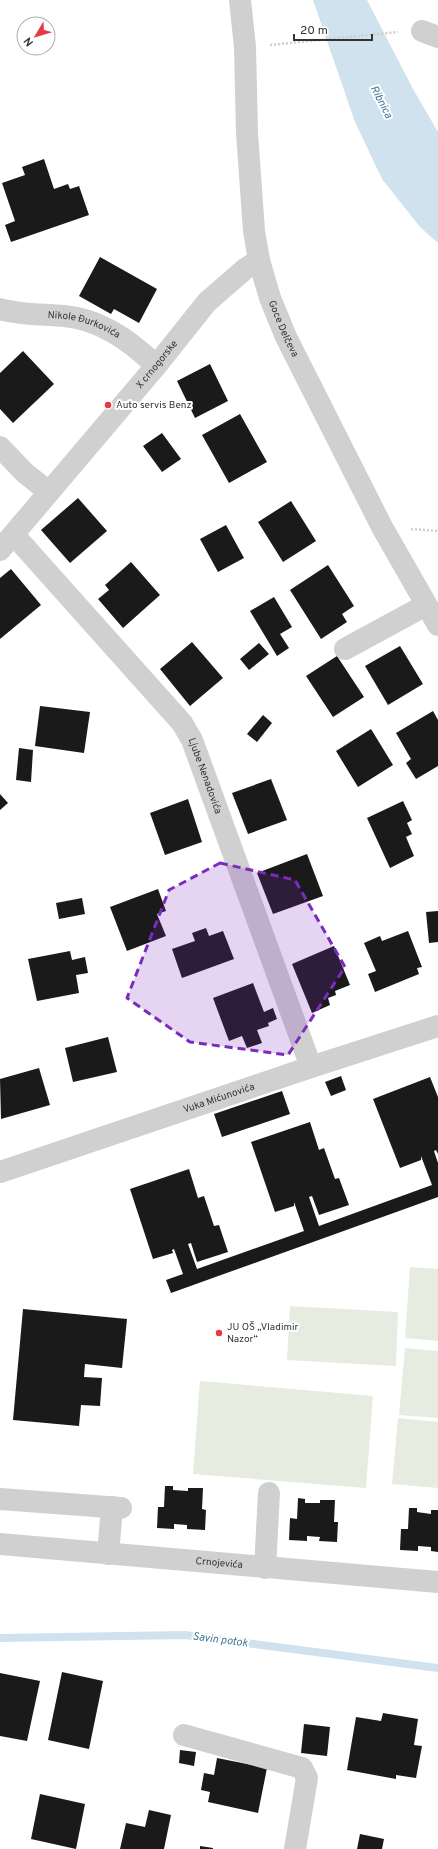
<svg xmlns="http://www.w3.org/2000/svg" width="438" height="1849" viewBox="0 0 438 1849" font-family="Overpass,sans-serif">
	<rect width="100%" height="100%" fill="#fff"/>
	<path fill="#e6ecdf" d="M 410,1267 L 438,1269 L 438,1341 L 405,1338 Z
		M 290,1306 L 398,1312 L 396,1366 L 287,1360 Z
		M 405,1348 L 438,1351 L 438,1418 L 399,1415 Z
		M 200,1381 L 373,1396 L 366,1488 L 193,1474 Z
		M 398,1418 L 438,1422 L 438,1488 L 392,1484 Z"/>
	<path fill="#cfe2ee" d="M 313,0 L 367,0 L 413,89 L 438,132 L 438,243 L 420,227 L 382,179 L 355,122 Z"/>
	<g fill="none" stroke-linecap="round" stroke-linejoin="round">
		<path stroke="#cfe2ee" stroke-width="8" d="M 0,1638 L 185,1635 L 438,1668"/>
	</g>
	<path fill="#1a1a1a" d="M 44,159 L 54,189 L 68,184 L 70,189 L 79,186 L 89,215 L 11,242 L 5,225 L 15,221 L 2,183 L 25,175 L 22,167 Z
		M 100,257 L 157,289 L 139,323 L 114,309 L 111,314 L 79,296 Z
		M 23,351 L 54,384 L 13,423 L 0,409 L 0,373 Z
		M 210,364 L 228,401 L 195,418 L 177,381 Z
		M 240,414 L 267,462 L 229,483 L 202,435 Z
		M 162,433 L 181,459 L 162,472 L 143,446 Z
		M 78,498 L 107,531 L 70,563 L 41,530 Z
		M 291,501 L 316,541 L 283,562 L 258,522 Z
		M 226,525 L 244,558 L 218,572 L 200,539 Z
		M 131,562 L 160,595 L 123,628 L 98,599 L 109,590 L 105,585 Z
		M 328,565 L 354,606 L 342,614 L 347,622 L 321,639 L 290,590 Z
		M 11,569 L 41,605 L 0,639 L 0,578 Z
		M 274,597 L 292,627 L 280,634 L 289,648 L 277,656 L 250,611 Z
		M 192,642 L 223,678 L 190,706 L 160,669 Z
		M 259,643 L 269,654 L 249,670 L 240,659 Z
		M 400,646 L 423,684 L 388,705 L 365,666 Z
		M 337,656 L 364,697 L 333,717 L 306,676 Z
		M 40,706 L 90,712 L 84,753 L 35,746 Z
		M 433,711 L 438,720 L 438,766 L 416,779 L 406,763 L 411,759 L 396,733 Z
		M 263,715 L 272,723 L 257,742 L 247,734 Z
		M 371,729 L 393,765 L 358,787 L 336,751 Z
		M 19,748 L 33,750 L 31,782 L 16,780 Z
		M 271,779 L 287,820 L 248,834 L 232,793 Z
		M 0,794 L 8,803 L 0,810 Z
		M 188,799 L 202,842 L 165,855 L 150,813 Z
		M 403,801 L 412,820 L 407,823 L 412,834 L 406,837 L 414,856 L 390,868 L 367,818 Z
		M 307,854 L 323,896 L 273,914 L 257,873 Z
		M 158,889 L 166,911 L 157,914 L 166,936 L 127,951 L 110,907 Z
		M 82,898 L 85,914 L 59,919 L 56,903 Z
		M 438,911 L 438,942 L 429,943 L 426,912 Z
		M 206,928 L 209,936 L 223,931 L 234,959 L 182,978 L 172,949 L 195,941 L 192,933 Z
		M 408,931 L 422,967 L 417,968 L 419,974 L 375,992 L 368,974 L 376,971 L 364,943 L 380,936 L 382,941 Z
		M 334,946 L 350,985 L 335,991 L 336,995 L 328,998 L 330,1005 L 312,1013 L 292,964 Z
		M 70,951 L 72,960 L 85,957 L 88,973 L 76,975 L 79,993 L 37,1001 L 28,959 Z
		M 253,983 L 264,1012 L 273,1008 L 277,1019 L 268,1023 L 269,1026 L 257,1030 L 262,1043 L 247,1048 L 242,1036 L 229,1041 L 213,998 Z
		M 108,1037 L 117,1072 L 73,1082 L 65,1048 Z
		M 39,1068 L 50,1105 L 1,1119 L 0,1079 Z
		M 341,1076 L 346,1090 L 331,1096 L 325,1082 Z
		M 430,1077 L 438,1097 L 438,1154 L 436,1150 L 434,1151 L 438,1163 L 438,1197 L 171,1293 L 166,1280 L 183,1274 L 174,1249 L 172,1250 L 173,1253 L 153,1259 L 130,1189 L 189,1169 L 198,1198 L 204,1196 L 214,1226 L 219,1225 L 228,1252 L 197,1262 L 191,1243 L 188,1244 L 197,1269 L 304,1231 L 294,1202 L 294,1206 L 275,1212 L 251,1142 L 310,1122 L 319,1150 L 324,1148 L 335,1179 L 339,1178 L 349,1205 L 319,1215 L 312,1196 L 309,1197 L 319,1226 L 432,1185 L 421,1156 L 421,1160 L 400,1168 L 373,1099 Z
		M 282,1091 L 290,1114 L 222,1137 L 214,1114 Z
		M 23,1309 L 127,1319 L 122,1368 L 85,1364 L 84,1377 L 102,1378 L 100,1406 L 81,1405 L 79,1426 L 13,1420 Z
		M 165,1486 L 173,1486 L 173,1490 L 188,1491 L 188,1488 L 203,1488 L 202,1509 L 206,1510 L 205,1530 L 187,1529 L 187,1525 L 174,1524 L 174,1529 L 157,1528 L 158,1507 L 164,1507 Z
		M 298,1498 L 305,1499 L 305,1503 L 320,1503 L 320,1500 L 335,1500 L 334,1522 L 338,1522 L 337,1542 L 319,1541 L 320,1537 L 307,1536 L 307,1541 L 289,1540 L 290,1518 L 297,1519 Z
		M 409,1508 L 417,1508 L 417,1512 L 431,1514 L 431,1510 L 438,1510 L 438,1552 L 431,1551 L 431,1547 L 418,1546 L 418,1551 L 400,1550 L 401,1529 L 408,1529 Z
		M 62,1672 L 103,1681 L 89,1749 L 48,1740 Z
		M 0,1673 L 40,1681 L 27,1741 L 0,1736 Z
		M 383,1713 L 418,1719 L 414,1745 L 422,1746 L 416,1778 L 396,1775 L 396,1779 L 347,1770 L 356,1717 L 381,1721 Z
		M 304,1724 L 330,1727 L 327,1756 L 301,1753 Z
		M 180,1750 L 196,1752 L 194,1766 L 179,1763 Z
		M 217,1758 L 267,1768 L 258,1813 L 208,1802 L 210,1792 L 201,1790 L 204,1773 L 214,1775 Z
		M 40,1794 L 85,1804 L 76,1849 L 31,1839 Z
		M 149,1810 L 171,1815 L 164,1849 L 120,1849 L 126,1823 L 145,1827 Z
		M 360,1834 L 384,1839 L 382,1849 L 357,1849 Z
		M 200,1846 L 213,1848 L 213,1849 L 200,1849 Z"/>
	<g fill="none" stroke-linecap="round" stroke-linejoin="round">
		<path stroke="#cdcdcd" stroke-width="2.5" stroke-dasharray="2 2" stroke-linecap="butt" d="M 270,45 L 398,32
			M 411,529 L 438,531"/>
		<g stroke="#d0d0d0" stroke-width="22">
			<path id="s1" d="M 240,0 L 245,47 L 247,133 L 254,231 L 259,260 L 270,298 L 286,337 L 382,527 L 438,625"/>
			<path d="M 422,31 L 438,37"/>
			<path id="s2" d="M 0,309 C 21,315 42,314 64,316 C 100,319 131,341 156,366"/>
			<path d="M 0,447 L 25,473 L 49,492"/>
			<path id="s3" d="M 14,535 L 182,723 L 192,740 L 311,1067"/>
			<path id="s4" d="M 0,550 L 156,366 L 207,302 L 245,269 L 259,260"/>
			<path d="M 345,649 L 426,605"/>
			<path id="s5" d="M 0,1172 L 311,1067 L 438,1026"/>
			<path d="M 0,1499 L 121,1508"/>
			<path id="s6" d="M 0,1544 L 438,1582"/>
			<path d="M 108,1554 L 112,1507"/>
			<path d="M 265,1568 L 269,1493"/>
			<path d="M 184,1735 L 302,1768 L 307,1778 L 295,1849"/>
		</g>
	</g>
	<path fill="#7b2cbf" fill-opacity="0.2" stroke="#7b2cbf" stroke-width="3" stroke-dasharray="8 5" stroke-linejoin="round" d="M 220,863 L 295,880 L 345,967 L 288,1055 L 190,1042 L 127,998 L 169,890 Z"/>
	<g fill="#e63946" stroke="#fff" stroke-width="1.5">
		<circle cx="108" cy="405" r="4"/>
		<circle cx="219" cy="1333" r="4"/>
	</g>
	<g text-anchor="middle" dominant-baseline="central" stroke-width="4" stroke-linejoin="round" paint-order="stroke">
		<g font-size="10" fill="#333" stroke="#fff">
			<text stroke="none"><textPath href="#s2" startOffset="86">Nikole Đurkovića</textPath></text>
			<text stroke="none"><textPath href="#s1" startOffset="334">Goce Delčeva</textPath></text>
			<text stroke="none"><textPath href="#s4" startOffset="243">X crnogorske</textPath></text>
			<text stroke="none"><textPath href="#s3" startOffset="310">Ljube Nenadovića</textPath></text>
			<text stroke="none"><textPath href="#s5" startOffset="231">Vuka Mićunovića</textPath></text>
			<text stroke="none"><textPath href="#s6" startOffset="220">Crnojevića</textPath></text>
		</g>
		<g font-size="10" fill="#333" stroke="#fff" text-anchor="start">
			<text x="116" y="405">Auto servis Benz</text>
			<text x="227" y="1327">JU OŠ „Vladimir<tspan x="227" dy="12">Nazor“</tspan></text>
		</g>
		<g font-size="11" font-style="italic" fill="#3f7597" stroke="#fff">
			<text transform="translate(381 102) rotate(63)">Ribnica</text>
			<text transform="translate(220 1640) rotate(7)">Savin potok</text>
		</g>
	</g>
	<g transform="translate(36 36) rotate(232)"><circle r="19" fill="#ffffff" stroke="#adadad"/>
	<path d="M0-3L7 15L0 10L-7 15Z" fill="#e63946"/>
	<text y="-6" font-size="11" font-weight="bold" text-anchor="middle" fill="#333333">N</text>
	</g>
	<path d="M294 34v6h78v-6" fill="none" stroke="#333333" stroke-width="2"/>
	<text x="300" y="34" font-size="12" fill="#333333" stroke="#ffffff" stroke-width="3" paint-order="stroke">20 m</text>
</svg>
